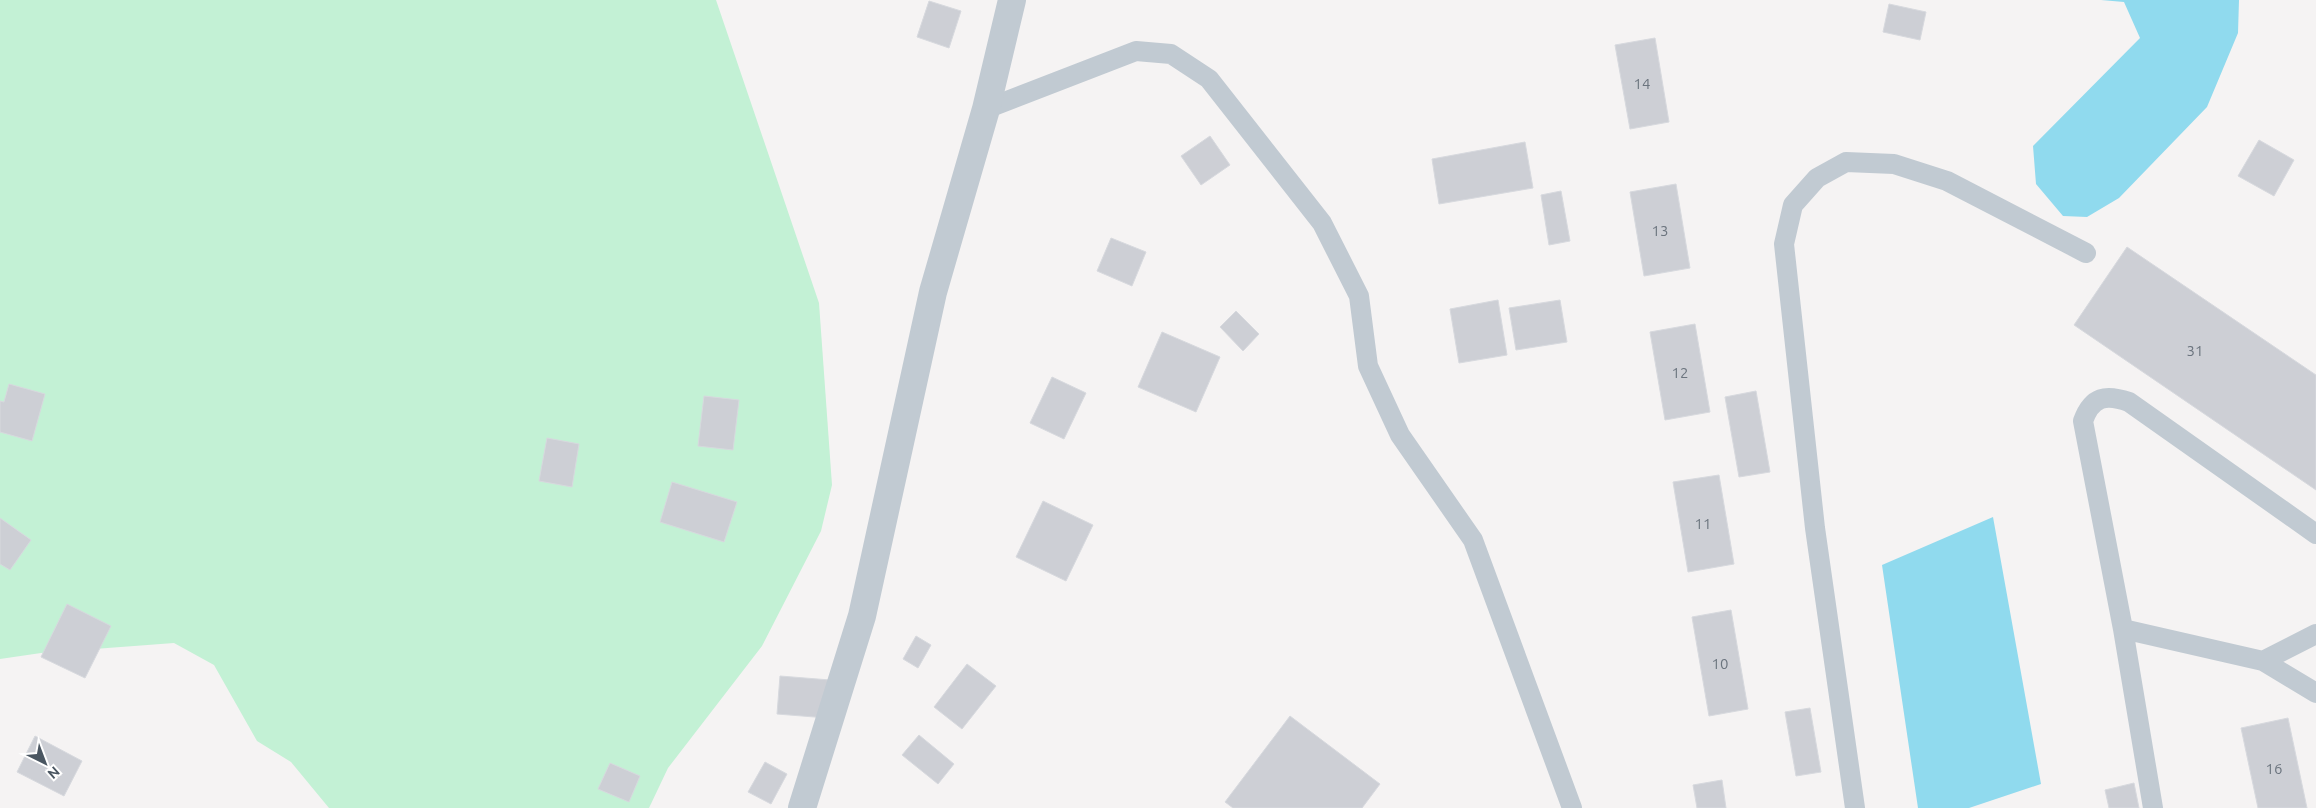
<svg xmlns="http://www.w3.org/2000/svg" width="2316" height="808" viewBox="0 0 2316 808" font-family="Ubuntu,sans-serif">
	<rect width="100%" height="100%" fill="#f5f3f3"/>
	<path fill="#c3f1d5" d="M 0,0 L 716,0 L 819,303 L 832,485 L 821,531 L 762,646 L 668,768 L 649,808 L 329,808 L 291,762 L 257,741 L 214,665 L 174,643 L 41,653 L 0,659 Z"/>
	<path fill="#90daee" d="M 2101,0 L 2239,0 L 2238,33 L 2207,107 L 2119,198 L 2087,217 L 2063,216 L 2036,184 L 2033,146 L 2140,38 L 2124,2 Z
		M 1993,517 L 2041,784 L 1969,808 L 1918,808 L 1882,565 Z"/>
	<path fill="#cdcfd5" stroke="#d7d9de" d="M 929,1 L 961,11 L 949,48 L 917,37 Z
		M 1889,4 L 1926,12 L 1920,40 L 1883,32 Z
		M 1655,38 L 1669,122 L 1630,129 L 1615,45 Z
		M 1210,136 L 1230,165 L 1201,185 L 1181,156 Z
		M 2259,140 L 2294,160 L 2274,196 L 2238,176 Z
		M 1525,142 L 1533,188 L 1439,204 L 1432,159 Z
		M 1676,184 L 1690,268 L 1644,276 L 1630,192 Z
		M 1561,191 L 1570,241 L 1549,245 L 1541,195 Z
		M 1111,238 L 1146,252 L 1132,286 L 1097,271 Z
		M 2127,247 L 2316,375 L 2316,490 L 2074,325 Z
		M 1498,300 L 1507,355 L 1459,363 L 1450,309 Z
		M 1560,300 L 1567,342 L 1516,350 L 1509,308 Z
		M 1236,311 L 1259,334 L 1243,351 L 1220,327 Z
		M 1695,324 L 1710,412 L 1665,420 L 1650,332 Z
		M 1162,332 L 1220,357 L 1196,412 L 1138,387 Z
		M 1052,377 L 1086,393 L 1064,439 L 1030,423 Z
		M 9,384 L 45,394 L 32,441 L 0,432 L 0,401 L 4,402 Z
		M 1756,391 L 1770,472 L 1739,477 L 1725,397 Z
		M 704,396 L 739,400 L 733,450 L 698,446 Z
		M 547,438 L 579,444 L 572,487 L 539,481 Z
		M 1719,475 L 1734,564 L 1688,572 L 1673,482 Z
		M 672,482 L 737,502 L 724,542 L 660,522 Z
		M 1043,501 L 1093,525 L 1066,581 L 1016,557 Z
		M 0,518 L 31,540 L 10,570 L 0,564 Z
		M 67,604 L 111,626 L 85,678 L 41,657 Z
		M 1731,610 L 1748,709 L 1709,716 L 1692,617 Z
		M 916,636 L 931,645 L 918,668 L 903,659 Z
		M 967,664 L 996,686 L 962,729 L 934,707 Z
		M 780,676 L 830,680 L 827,718 L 777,714 Z
		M 1810,708 L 1821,772 L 1796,776 L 1785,712 Z
		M 1290,716 L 1380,784 L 1362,808 L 1233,808 L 1225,802 Z
		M 2288,718 L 2307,808 L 2258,808 L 2241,728 Z
		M 919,735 L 954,764 L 938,784 L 902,755 Z
		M 35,736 L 82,761 L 64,796 L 17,772 Z
		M 765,762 L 787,774 L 771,804 L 748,792 Z
		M 610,763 L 640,776 L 629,802 L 598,789 Z
		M 1722,780 L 1726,808 L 1697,808 L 1693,785 Z
		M 2134,783 L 2139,808 L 2109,808 L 2105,790 Z"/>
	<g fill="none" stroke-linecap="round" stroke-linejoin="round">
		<path stroke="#c1cad2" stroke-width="20" d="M 986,109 L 1136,51 L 1171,54 L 1209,79 L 1322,223 L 1359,296 L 1368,366 L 1400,435 L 1473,540 L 1572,808
			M 2123,629 L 2263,661 L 2316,634
			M 2263,661 L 2316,693
			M 1855,808 L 1815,528 L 1784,244 L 1793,205 L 1817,178 L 1846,162 L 1894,164 L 1947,181 L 2086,253
			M 2153,808 L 2123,629 L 2083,421 C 2092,396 2106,394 2129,402 L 2316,534"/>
		<path stroke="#c1cad2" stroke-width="28" d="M 802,808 L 862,616 L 933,292 L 986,109 L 1012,0"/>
	</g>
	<g text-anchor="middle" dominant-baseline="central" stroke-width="5" stroke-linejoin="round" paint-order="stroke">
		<g font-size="15" fill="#6b747e">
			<text x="1642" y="83">14</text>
			<text x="1660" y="230">13</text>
			<text x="2195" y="350">31</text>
			<text x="1680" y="372">12</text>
			<text x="1703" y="523">11</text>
			<text x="1720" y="663">10</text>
			<text x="2274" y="768">16</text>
		</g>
	</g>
	<g transform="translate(45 763) rotate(138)" stroke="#ffffff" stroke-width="4" paint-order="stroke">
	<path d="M0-4L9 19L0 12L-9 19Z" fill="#4a5661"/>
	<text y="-8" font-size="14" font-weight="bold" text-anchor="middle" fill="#4a5661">N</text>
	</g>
</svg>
